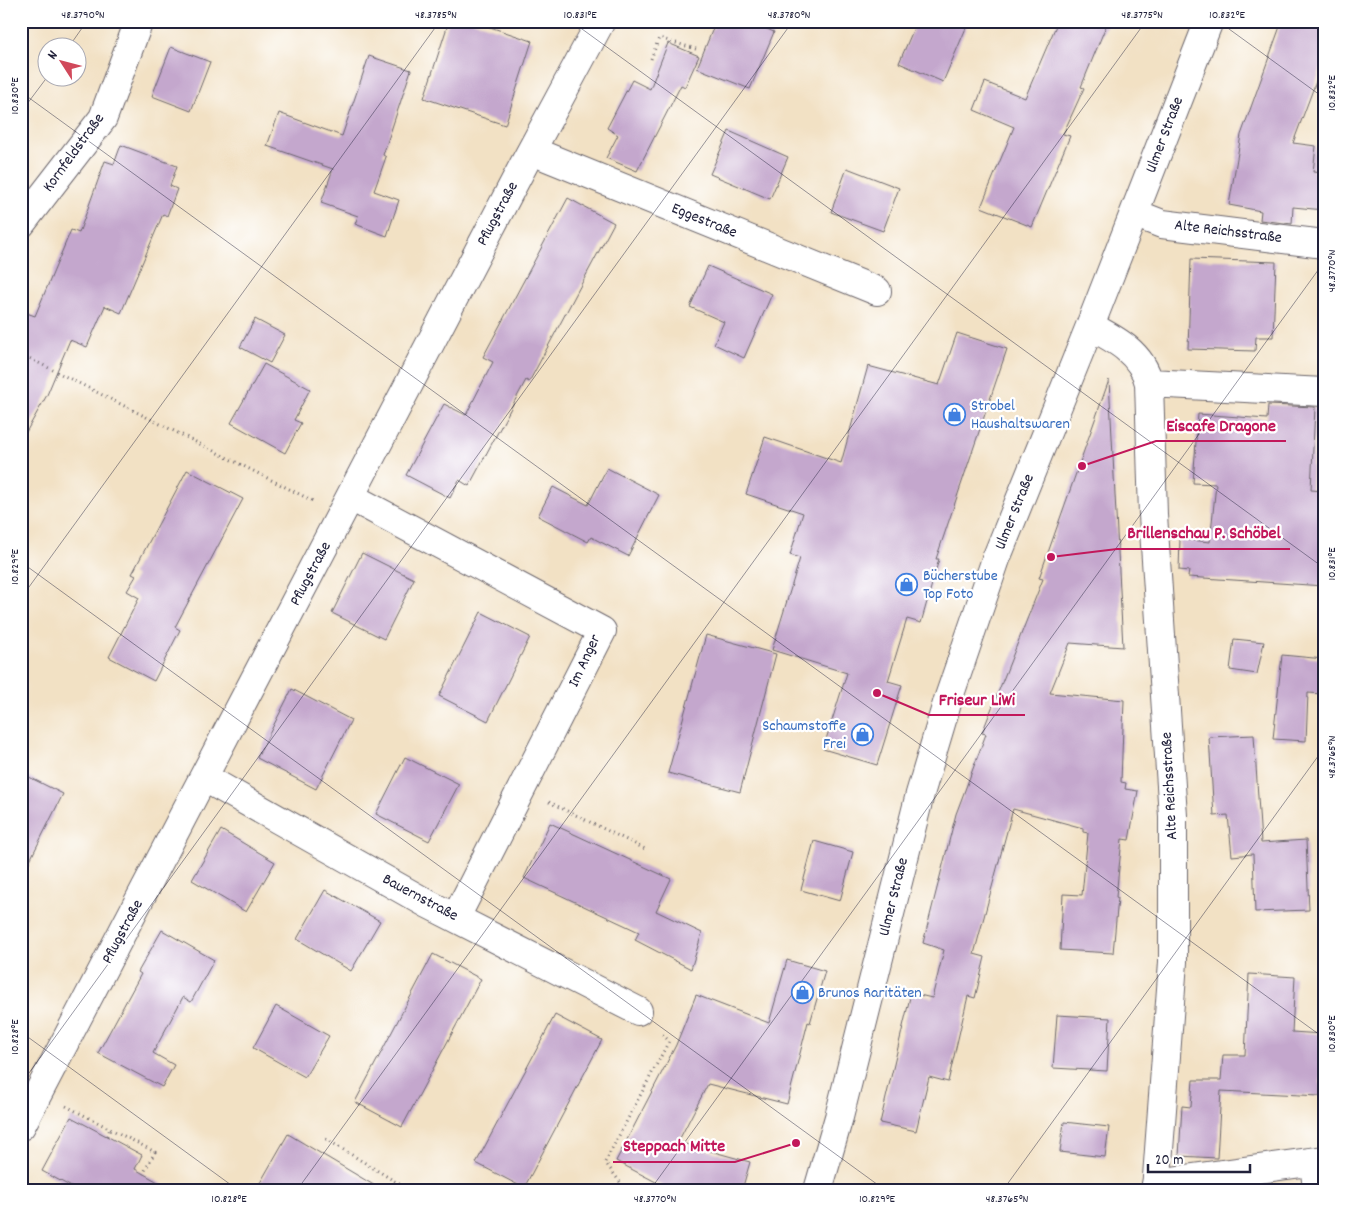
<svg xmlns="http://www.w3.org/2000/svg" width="1345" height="1211" viewBox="0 0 1345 1211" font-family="Dekko,sans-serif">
	<rect width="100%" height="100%" fill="#fff"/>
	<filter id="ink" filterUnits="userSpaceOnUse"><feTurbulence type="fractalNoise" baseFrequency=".02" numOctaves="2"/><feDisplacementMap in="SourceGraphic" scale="10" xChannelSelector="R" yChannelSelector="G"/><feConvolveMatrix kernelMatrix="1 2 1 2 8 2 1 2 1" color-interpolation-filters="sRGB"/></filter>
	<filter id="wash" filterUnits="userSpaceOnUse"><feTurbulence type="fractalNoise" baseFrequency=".0096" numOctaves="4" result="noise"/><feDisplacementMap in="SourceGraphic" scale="20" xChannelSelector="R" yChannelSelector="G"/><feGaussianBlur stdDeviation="1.12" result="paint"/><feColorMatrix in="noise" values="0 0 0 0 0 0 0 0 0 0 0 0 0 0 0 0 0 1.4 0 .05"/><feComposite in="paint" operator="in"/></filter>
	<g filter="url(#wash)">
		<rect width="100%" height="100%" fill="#f2e1c4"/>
		<g id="blocks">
			<path fill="#c4a7cd" d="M 449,21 L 472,21 L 532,41 L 505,125 L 424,98 Z
				M 716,21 L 748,21 L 774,32 L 750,89 L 697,68 Z
				M 917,21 L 969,21 L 943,82 L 899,63 Z
				M 1058,21 L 1108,21 L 1081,87 L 1084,88 L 1063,134 L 1070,136 L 1032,227 L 981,207 L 1014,127 L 974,110 L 985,82 L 1025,98 Z
				M 1282,21 L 1324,21 L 1324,60 L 1293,143 L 1316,146 L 1313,172 L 1324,173 L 1324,210 L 1293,207 L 1292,224 L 1260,220 L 1261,211 L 1229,205 L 1241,135 Z
				M 668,43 L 699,56 L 685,87 L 681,85 L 637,171 L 606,158 L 618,135 L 607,128 L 632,80 L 650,89 Z
				M 171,47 L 210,62 L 191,111 L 152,96 Z
				M 369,56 L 411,70 L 383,155 L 386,157 L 374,191 L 399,200 L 387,236 L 355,224 L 358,216 L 321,203 L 333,169 L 267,146 L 279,113 L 342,136 Z
				M 729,131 L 788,157 L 770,199 L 710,174 Z
				M 121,145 L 177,166 L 170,186 L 177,189 L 167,216 L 163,214 L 121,313 L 105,306 L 87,347 L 70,340 L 47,395 L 21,441 L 21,311 L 35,316 L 71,230 L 79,233 L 105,161 L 114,164 Z
				M 847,168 L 899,188 L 883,231 L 831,212 Z
				M 568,198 L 614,223 L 529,382 L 526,380 L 469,486 L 459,480 L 450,498 L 406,475 L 444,404 L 466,415 L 493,362 L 483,357 Z
				M 1191,259 L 1276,262 L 1273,337 L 1256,337 L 1255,351 L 1188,349 Z
				M 708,266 L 772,294 L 744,358 L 714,344 L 724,322 L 690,307 Z
				M 255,319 L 285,335 L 270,363 L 240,347 Z
				M 957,333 L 1007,349 L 936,559 L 939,559 L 921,623 L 907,619 L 888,681 L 902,685 L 877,765 L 823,749 L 847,673 L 772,650 L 800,558 L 790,555 L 803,513 L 746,494 L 765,437 L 841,463 L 868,366 L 939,385 Z
				M 264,364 L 310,389 L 294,420 L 301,423 L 285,453 L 231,423 Z
				M 1109,380 L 1123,647 L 1070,643 L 1050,693 L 1124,700 L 1121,782 L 1126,783 L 1125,789 L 1138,791 L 1129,840 L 1122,839 L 1116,897 L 1118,898 L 1113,953 L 1060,950 L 1063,894 L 1082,895 L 1088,833 L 1083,832 L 1083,828 L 1013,809 L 974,954 L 985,957 L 975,998 L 968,996 L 948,1082 L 929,1077 L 916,1131 L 880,1123 L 911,993 L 932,998 L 944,950 L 923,943 L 956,814 L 986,734 L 982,733 L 1043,579 L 1039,578 Z
				M 1268,405 L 1315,407 L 1311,490 L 1324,491 L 1324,586 L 1188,577 L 1189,571 L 1179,570 L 1180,539 L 1210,542 L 1216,484 L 1193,483 L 1198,414 L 1267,419 Z
				M 607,468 L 659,495 L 628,556 L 591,537 L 588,542 L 538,516 L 553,487 L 588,505 Z
				M 187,470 L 243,499 L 175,627 L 180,630 L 154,681 L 109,657 L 139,598 L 127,591 L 136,576 L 132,574 Z
				M 362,553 L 414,579 L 384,639 L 332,613 Z
				M 481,612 L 530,637 L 488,721 L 439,696 Z
				M 706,635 L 776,654 L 740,792 L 668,773 Z
				M 1234,639 L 1264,642 L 1257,674 L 1230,670 Z
				M 1282,655 L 1324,659 L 1324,694 L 1308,693 L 1306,741 L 1273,739 Z
				M 292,689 L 351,720 L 316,789 L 257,758 Z
				M 1254,735 L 1261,843 L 1306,840 L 1309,910 L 1255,912 L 1253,854 L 1232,856 L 1228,815 L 1214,816 L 1209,737 Z
				M 405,757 L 459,784 L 429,841 L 376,814 Z
				M 21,773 L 63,794 L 21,878 Z
				M 550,823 L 671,879 L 656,911 L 702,933 L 691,969 L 635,940 L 639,932 L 524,878 Z
				M 221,830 L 275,862 L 246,912 L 192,880 Z
				M 814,841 L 853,852 L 840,901 L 801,890 Z
				M 325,890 L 380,921 L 351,971 L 297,939 Z
				M 162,930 L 214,960 L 191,1002 L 183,997 L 153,1053 L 174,1065 L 162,1087 L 98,1053 L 141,974 L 138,972 Z
				M 433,954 L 481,979 L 402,1127 L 355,1102 Z
				M 787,960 L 825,971 L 810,1023 L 808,1022 L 787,1104 L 708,1084 L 678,1142 L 750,1162 L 742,1190 L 671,1190 L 616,1161 L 676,1045 L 696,995 L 769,1023 Z
				M 1249,974 L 1295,977 L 1292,1032 L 1322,1034 L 1320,1096 L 1221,1091 L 1217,1158 L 1179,1156 L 1182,1106 L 1191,1107 L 1193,1080 L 1221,1080 L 1223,1055 L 1245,1055 Z
				M 276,1006 L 329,1036 L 305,1077 L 253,1048 Z
				M 555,1015 L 602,1040 L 524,1188 L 476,1163 Z
				M 1057,1015 L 1110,1018 L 1107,1071 L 1053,1068 Z
				M 71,1117 L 142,1155 L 135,1169 L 172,1190 L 77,1190 L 42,1171 Z
				M 1064,1122 L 1109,1127 L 1105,1157 L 1060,1152 Z
				M 288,1134 L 382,1190 L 256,1190 Z"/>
		</g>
	</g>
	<g filter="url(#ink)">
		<use href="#blocks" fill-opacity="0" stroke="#6b656b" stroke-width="1"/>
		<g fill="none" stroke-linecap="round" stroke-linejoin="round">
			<defs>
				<path id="minor" d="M 532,151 L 877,291
					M 1134,213 L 1162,224 L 1324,244
					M 21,224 L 103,118 L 139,21
					M 1090,326 C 1115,339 1142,353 1149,383 L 1153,515 L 1173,816 L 1173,962 L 1156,1190
					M 1149,383 L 1324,392
					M 351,497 L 602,631 L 456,917
					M 205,778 L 428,904 L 638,1011
					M 21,1126 L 523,166 L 601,21
					M 1314,1162 L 1317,1190
					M 1156,1183 L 1324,1160
					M 818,1190 L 839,1117 L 920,794 L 948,700 L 996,559 L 1090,326 L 1209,21"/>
			</defs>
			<use href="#minor" stroke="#6b656b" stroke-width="30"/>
			<path stroke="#6b656b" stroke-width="3" stroke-dasharray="1 4" stroke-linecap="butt" d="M 651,59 L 659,38 L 696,49
				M 21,354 L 313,501
				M 549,802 L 645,849
				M 66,1106 L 155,1152 L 143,1174
				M 107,1136 L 110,1129
				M 326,1139 L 409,1190
				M 626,1190 L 605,1162 L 669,1041 L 660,1032"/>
			<use href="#minor" stroke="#fff" stroke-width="28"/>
		</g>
	</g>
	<path fill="none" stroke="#22223b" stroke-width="1" stroke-opacity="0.45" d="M 571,21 L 1324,568M 1218,21 L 1324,98M 68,48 L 87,21M 21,92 L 1324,1038M 21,112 L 48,76M 21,562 L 885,1190M 21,598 L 440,21M 21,1032 L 238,1190M 21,1084 L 793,21M 297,1190 L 1146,21M 650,1190 L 1324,262M 1003,1190 L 1324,748"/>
	<defs>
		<symbol id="shop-ring" viewBox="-11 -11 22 22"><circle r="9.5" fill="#fff" stroke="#3f7fe0" stroke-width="1.5"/><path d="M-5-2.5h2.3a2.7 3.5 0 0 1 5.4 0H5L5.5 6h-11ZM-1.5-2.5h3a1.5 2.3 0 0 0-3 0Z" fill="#3f7fe0"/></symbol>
	</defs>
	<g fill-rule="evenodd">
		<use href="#shop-ring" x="942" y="402" width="25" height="25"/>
		<use href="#shop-ring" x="894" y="572" width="25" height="25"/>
		<use href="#shop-ring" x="850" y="722" width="25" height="25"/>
		<use href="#shop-ring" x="790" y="980" width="25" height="25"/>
	</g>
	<g text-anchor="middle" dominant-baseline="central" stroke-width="4.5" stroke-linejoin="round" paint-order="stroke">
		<g font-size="16" fill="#22223b" stroke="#fff">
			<text transform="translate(1165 135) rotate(-69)">Ulmer Straße</text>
			<text transform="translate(74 153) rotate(-54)">Kornfeldstraße</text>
			<text transform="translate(498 214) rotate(-62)">Pflugstraße</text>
			<text transform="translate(704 221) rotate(22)">Eggestraße</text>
			<text transform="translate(1228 232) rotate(7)">Alte Reichsstraße</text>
			<text transform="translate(1015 512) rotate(-68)">Ulmer Straße</text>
			<text transform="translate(311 574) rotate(-62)">Pflugstraße</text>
			<text transform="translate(585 661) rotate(-65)">Im Anger</text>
			<text transform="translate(1170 786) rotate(-93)">Alte Reichsstraße</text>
			<text transform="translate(894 897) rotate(-76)">Ulmer Straße</text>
			<text transform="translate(420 898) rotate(28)">Bauernstraße</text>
			<text transform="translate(123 932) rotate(-62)">Pflugstraße</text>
		</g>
		<g font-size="16" fill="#366cbe" stroke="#fff" text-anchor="start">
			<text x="971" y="406">Strobel<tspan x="971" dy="18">Haushaltswaren</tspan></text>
			<text x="923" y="576">Bücherstube<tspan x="923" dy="18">Top Foto</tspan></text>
			<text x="846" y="726" text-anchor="end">Schaumstoffe<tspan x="846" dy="18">Frei</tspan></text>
			<text x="818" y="993">Brunos Raritäten</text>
		</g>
	</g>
	<path fill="none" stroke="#c2185b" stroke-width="2" d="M1082 466L1156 441H1286M1051 557L1117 549H1290M877 693L929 715H1025M796 1143L735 1162H613"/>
	<g fill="#c2185b" stroke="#fff" stroke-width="2">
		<circle cx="1082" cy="466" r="5"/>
		<circle cx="1051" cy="557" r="5"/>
		<circle cx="877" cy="693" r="5"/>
		<circle cx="796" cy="1143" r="5"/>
	</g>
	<g font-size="18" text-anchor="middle" font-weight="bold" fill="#c2185b" stroke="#fff" stroke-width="4.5" stroke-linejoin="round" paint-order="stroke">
		<text x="1221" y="431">Eiscafe Dragone</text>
		<text x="1204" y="538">Brillenschau P. Schöbel</text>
		<text x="977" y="705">Friseur LiWi</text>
		<text x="674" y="1151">Steppach Mitte</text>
	</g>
	<rect width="1345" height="1211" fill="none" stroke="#fff" stroke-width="55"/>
	<g transform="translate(62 62) rotate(306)"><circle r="24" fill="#ffffff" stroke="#a7a7b1"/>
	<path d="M0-4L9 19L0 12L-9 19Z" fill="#d1495b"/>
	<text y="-8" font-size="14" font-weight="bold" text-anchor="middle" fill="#22223b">N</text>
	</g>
	<path d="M1148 1164v8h102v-8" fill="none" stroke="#22223b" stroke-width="2.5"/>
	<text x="1155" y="1164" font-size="15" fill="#22223b" stroke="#ffffff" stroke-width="4" paint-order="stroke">20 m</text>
	<rect x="28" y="28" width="1290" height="1156" fill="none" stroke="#22223b" stroke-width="2"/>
	<g font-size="12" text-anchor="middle" fill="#22223b">
		<text x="83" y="18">48.3790°N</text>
		<text x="436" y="18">48.3785°N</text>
		<text x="580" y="18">10.831°E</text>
		<text x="789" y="18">48.3780°N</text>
		<text x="1142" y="18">48.3775°N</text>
		<text x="1227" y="18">10.832°E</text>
		<text transform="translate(1331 93) rotate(-90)" y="4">10.832°E</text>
		<text transform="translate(14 96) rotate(-90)" y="4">10.830°E</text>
		<text transform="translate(1331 271) rotate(-90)" y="4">48.3770°N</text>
		<text transform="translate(1331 564) rotate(-90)" y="4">10.831°E</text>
		<text transform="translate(14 567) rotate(-90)" y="4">10.829°E</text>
		<text transform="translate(1331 757) rotate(-90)" y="4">48.3765°N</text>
		<text transform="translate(1331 1034) rotate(-90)" y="4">10.830°E</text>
		<text transform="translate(14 1037) rotate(-90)" y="4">10.828°E</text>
		<text x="229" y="1202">10.828°E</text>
		<text x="655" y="1202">48.3770°N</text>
		<text x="877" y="1202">10.829°E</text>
		<text x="1007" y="1202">48.3765°N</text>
	</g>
</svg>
